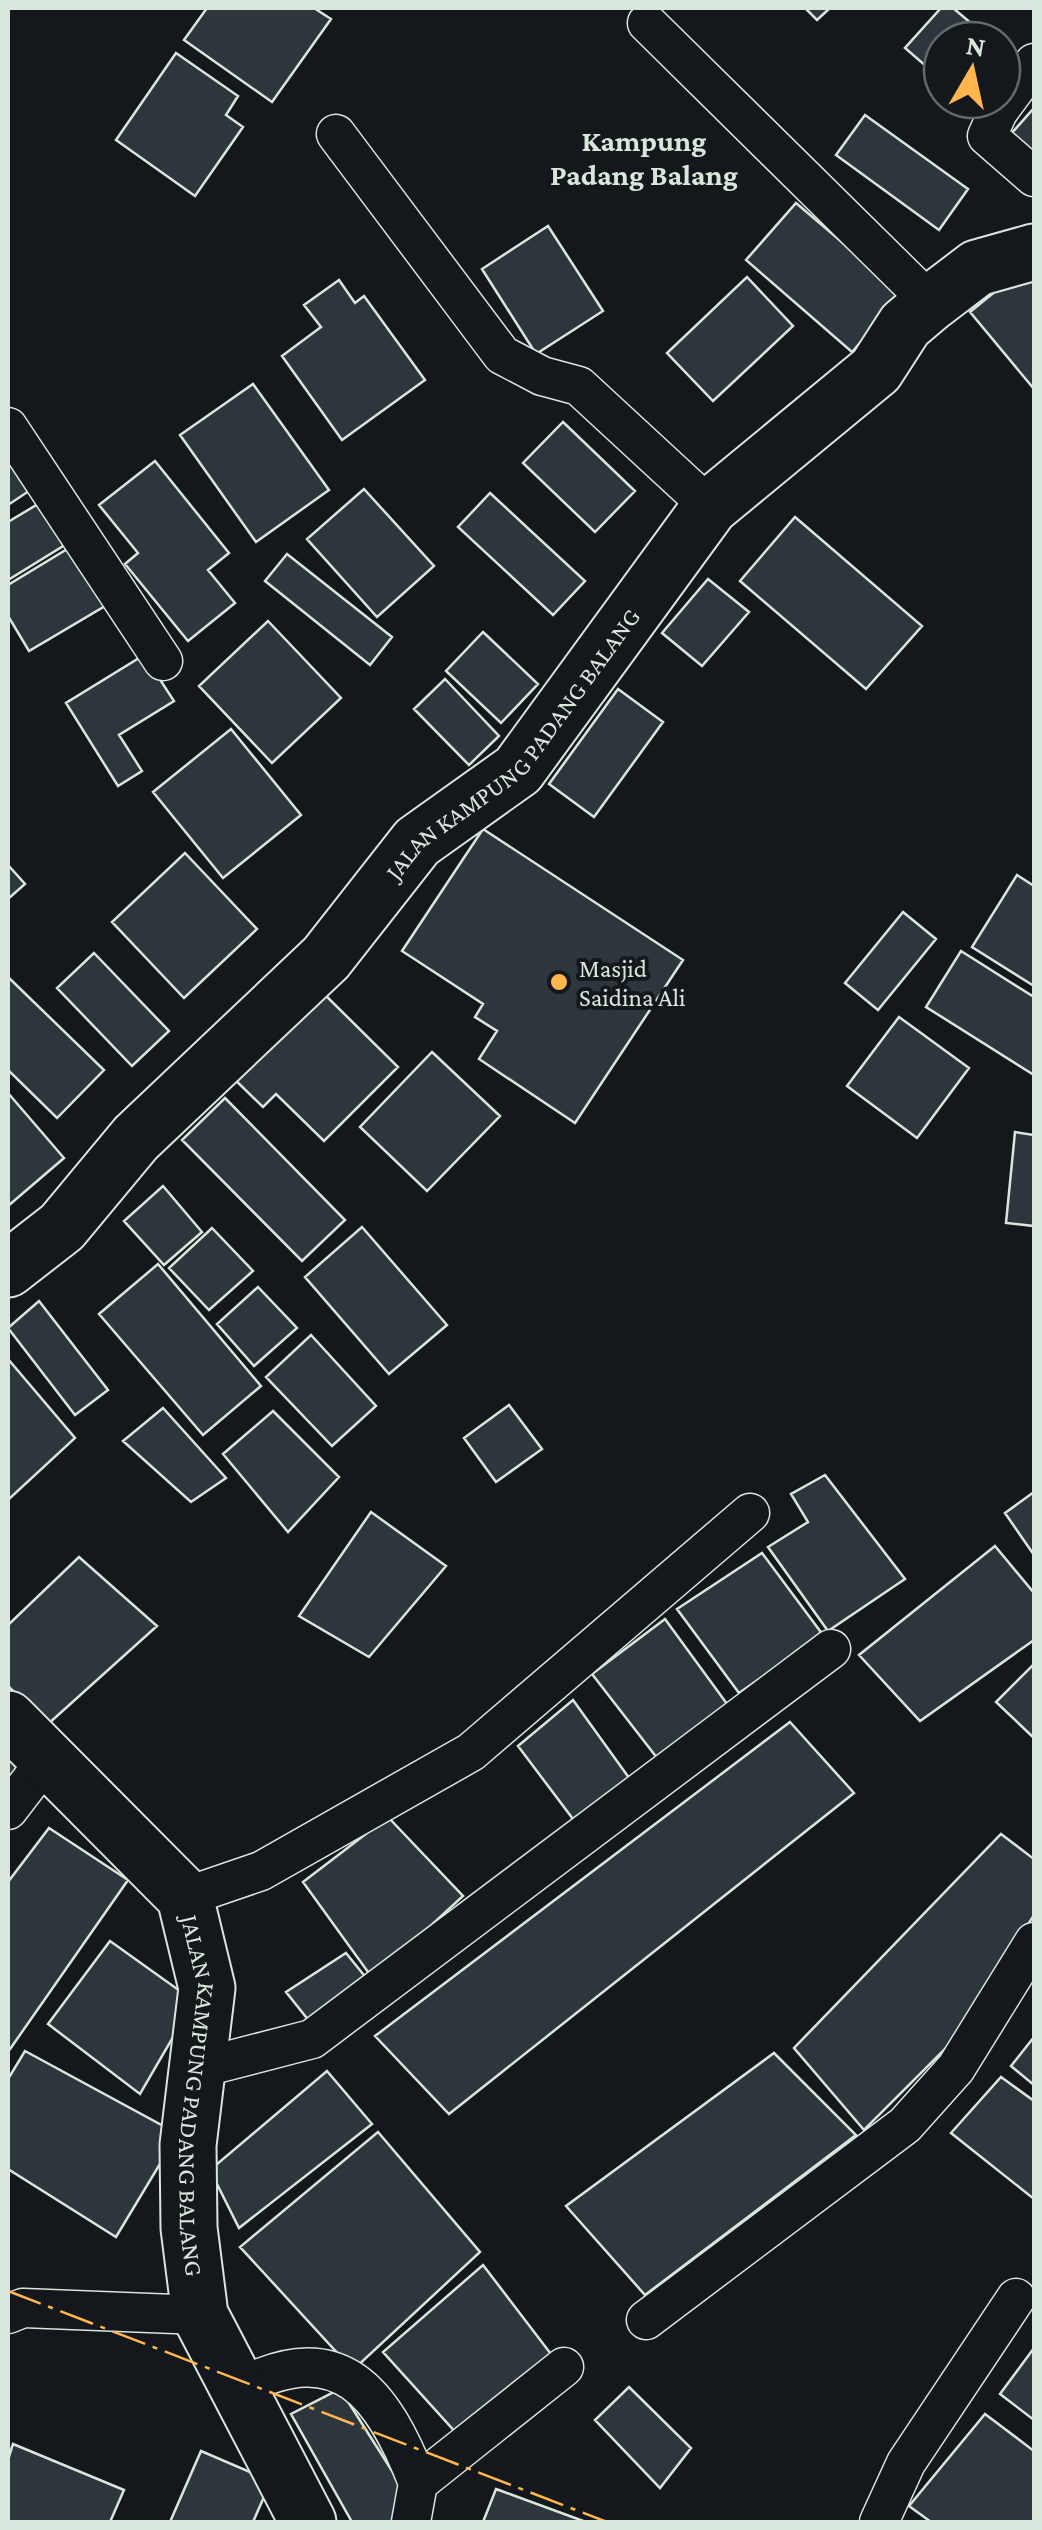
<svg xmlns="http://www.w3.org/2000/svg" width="1042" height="2530" viewBox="0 0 1042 2530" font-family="'Crimson Pro',serif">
	<rect width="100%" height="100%" fill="#14181c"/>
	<path fill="#2c363c" stroke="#d8e6dc" stroke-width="2.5" d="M 207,8 L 314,8 L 331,19 L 272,102 L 184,40 Z
		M 805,8 L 830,8 L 817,20 Z
		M 941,8 L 953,8 L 991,40 L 942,40 L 942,80 L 905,48 Z
		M 1002,50 L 1015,61 L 1002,75 Z
		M 176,53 L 238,96 L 226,115 L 243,127 L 195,196 L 116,140 Z
		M 1034,108 L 1034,157 L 1010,135 Z
		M 865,115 L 968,189 L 939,230 L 836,155 Z
		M 796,203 L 903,294 L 852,352 L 746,260 Z
		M 548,226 L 603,311 L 536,354 L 482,269 Z
		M 1024,268 L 1034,281 L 1034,389 L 970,312 Z
		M 747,277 L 793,326 L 713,401 L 667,353 Z
		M 339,280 L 355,303 L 364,296 L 425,380 L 342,440 L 282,356 L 321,327 L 304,305 Z
		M 253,384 L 329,490 L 256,542 L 180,435 Z
		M 563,422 L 635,491 L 595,532 L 523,463 Z
		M 8,452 L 32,489 L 8,505 Z
		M 155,461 L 229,553 L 208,570 L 235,603 L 188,641 L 125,564 L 138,553 L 99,505 Z
		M 364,489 L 434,566 L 377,617 L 307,539 Z
		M 490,493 L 585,581 L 553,615 L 458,527 Z
		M 43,501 L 68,543 L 8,580 L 8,522 Z
		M 795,517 L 922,626 L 866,689 L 740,581 Z
		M 69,548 L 105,606 L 29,651 L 8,616 L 8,585 Z
		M 287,554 L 392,637 L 370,665 L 265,581 Z
		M 708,579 L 749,612 L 702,666 L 662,633 Z
		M 268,621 L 341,698 L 272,763 L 199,686 Z
		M 483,632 L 538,684 L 501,723 L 446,671 Z
		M 144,655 L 174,701 L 119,735 L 142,771 L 118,786 L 66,703 Z
		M 445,679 L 499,736 L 469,765 L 414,709 Z
		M 618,689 L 663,722 L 594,817 L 549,784 Z
		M 231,729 L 301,815 L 223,878 L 153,792 Z
		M 483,829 L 683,960 L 575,1123 L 479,1059 L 497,1031 L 475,1017 L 483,1004 L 402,951 Z
		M 185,853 L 257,929 L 184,998 L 112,922 Z
		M 8,865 L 25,884 L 8,899 Z
		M 1017,875 L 1034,886 L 1034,986 L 972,947 Z
		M 903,912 L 936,939 L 878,1010 L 845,983 Z
		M 961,951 L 1034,997 L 1034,1075 L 926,1007 Z
		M 94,953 L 169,1031 L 132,1066 L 57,988 Z
		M 8,977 L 104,1070 L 57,1118 L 8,1070 Z
		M 315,985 L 398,1067 L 324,1141 L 276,1094 L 263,1107 L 228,1073 Z
		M 899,1017 L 969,1068 L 917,1138 L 847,1086 Z
		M 432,1052 L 500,1116 L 427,1191 L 360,1127 Z
		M 8,1093 L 64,1158 L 8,1206 Z
		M 225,1098 L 345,1220 L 302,1261 L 182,1140 Z
		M 1015,1132 L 1034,1135 L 1034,1226 L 1006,1223 Z
		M 163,1186 L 202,1232 L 164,1265 L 124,1221 Z
		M 362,1227 L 447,1325 L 389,1374 L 305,1277 Z
		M 212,1228 L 253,1271 L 209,1310 L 169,1268 Z
		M 158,1264 L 261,1386 L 203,1435 L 99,1314 Z
		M 258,1287 L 297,1328 L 254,1366 L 217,1324 Z
		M 39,1301 L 108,1390 L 75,1415 L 8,1328 Z
		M 311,1335 L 376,1406 L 332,1446 L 266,1377 Z
		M 8,1359 L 75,1438 L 8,1500 Z
		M 509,1405 L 542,1449 L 496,1482 L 464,1438 Z
		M 163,1408 L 226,1478 L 191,1502 L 123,1441 Z
		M 273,1411 L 339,1477 L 288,1532 L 223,1454 Z
		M 825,1475 L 905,1579 L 828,1631 L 768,1547 L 808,1522 L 791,1494 Z
		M 1034,1492 L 1034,1555 L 1005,1513 Z
		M 371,1512 L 446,1566 L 369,1657 L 299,1616 Z
		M 995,1546 L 1034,1593 L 1034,1640 L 920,1721 L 859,1655 Z
		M 762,1553 L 823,1635 L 739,1693 L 677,1609 Z
		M 79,1557 L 157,1626 L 47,1725 L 8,1686 L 8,1625 Z
		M 665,1619 L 730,1708 L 661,1763 L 592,1674 Z
		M 1034,1664 L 1034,1738 L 996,1702 Z
		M 573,1700 L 632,1782 L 573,1819 L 518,1746 Z
		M 790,1722 L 854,1793 L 449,2114 L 375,2036 Z
		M 8,1756 L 23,1770 L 8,1789 Z
		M 388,1817 L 463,1896 L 373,1979 L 303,1882 Z
		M 49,1828 L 128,1880 L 8,2052 L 8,1882 Z
		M 1001,1834 L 1034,1859 L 1034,1915 L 957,2037 L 864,2130 L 794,2048 Z
		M 110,1941 L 194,2001 L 140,2094 L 48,2024 Z
		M 346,1953 L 372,1985 L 314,2027 L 286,1992 Z
		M 1034,2037 L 1034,2085 L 1011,2066 Z
		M 25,2051 L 178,2134 L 116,2237 L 8,2169 L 8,2079 Z
		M 774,2053 L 856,2135 L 645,2295 L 566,2206 Z
		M 327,2071 L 372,2124 L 239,2228 L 210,2170 Z
		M 1001,2077 L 1034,2101 L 1034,2199 L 951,2133 Z
		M 378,2132 L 480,2252 L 353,2370 L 240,2247 Z
		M 483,2265 L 554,2358 L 459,2436 L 383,2352 Z
		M 1034,2348 L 1034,2420 L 1000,2394 Z
		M 629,2387 L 691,2448 L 660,2488 L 595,2420 Z
		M 340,2389 L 408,2496 L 402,2522 L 352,2522 L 291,2414 Z
		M 985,2414 L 1034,2451 L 1034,2522 L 931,2522 L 909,2506 Z
		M 13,2444 L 124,2490 L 110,2522 L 8,2522 L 8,2460 Z
		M 201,2451 L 271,2481 L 253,2522 L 170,2522 Z
		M 496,2489 L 586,2522 L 483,2522 Z"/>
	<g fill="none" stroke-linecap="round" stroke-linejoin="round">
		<defs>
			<path id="street" d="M 647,23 L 931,303
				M 1034,63 L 998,112 L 987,136 L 1034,177
				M 336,134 L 502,355 L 542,376 L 579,386 L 710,507
				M 8,427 L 163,661
				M 8,1810 L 48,1758
				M 185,1897 L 261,1871 L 471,1752 L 750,1513
				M 200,2068 L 312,2039 L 831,1649
				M 8,2314 L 23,2308 L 200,2315
				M 646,2320 L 905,2125 L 956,2068 L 1034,1942
				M 241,2387 C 340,2335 383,2393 418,2483
				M 411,2522 L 418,2483 L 564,2367
				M 879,2522 L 906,2463 L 1016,2298"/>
			<g id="secondary">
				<path id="s1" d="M 8,1269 L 62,1227 L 136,1138 L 326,958 L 417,842 L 518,770 L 710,507 L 876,370 L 905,325 L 931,303 L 977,268 L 1034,252"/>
				<path id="s2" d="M 8,1719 L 185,1897 L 207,1988 L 188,2145 L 189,2228 L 200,2315 L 308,2522"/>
			</g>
		</defs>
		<use href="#street" stroke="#d8e6dc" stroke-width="41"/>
		<use href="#secondary" stroke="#d8e6dc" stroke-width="59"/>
		<use href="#street" stroke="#14181c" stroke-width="38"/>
		<use href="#secondary" stroke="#14181c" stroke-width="55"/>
		<path stroke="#ffb74d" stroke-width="2.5" stroke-dasharray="35 8 5 8" stroke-linecap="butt" d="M 8,2291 L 607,2522"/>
	</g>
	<circle fill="#ffb74d" stroke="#14181c" stroke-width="4" cx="559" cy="982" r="10"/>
	<g text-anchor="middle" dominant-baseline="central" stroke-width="8" stroke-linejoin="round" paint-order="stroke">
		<g font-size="25" fill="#d8e6dc" stroke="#14181c">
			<text stroke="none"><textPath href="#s1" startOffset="732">JALAN KAMPUNG PADANG BALANG</textPath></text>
			<text stroke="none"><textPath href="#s2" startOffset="452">JALAN KAMPUNG PADANG BALANG</textPath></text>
		</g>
		<g font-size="25" fill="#d8e6dc" stroke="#14181c" text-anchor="start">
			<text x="579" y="968">Masjid<tspan x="579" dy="29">Saidina Ali</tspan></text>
		</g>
		<g font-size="30" font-weight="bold" fill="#d8e6dc" stroke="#14181c">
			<text x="644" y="140">Kampung<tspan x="644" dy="34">Padang Balang</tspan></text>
		</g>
	</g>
	<rect width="1042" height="2530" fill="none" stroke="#d8e6dc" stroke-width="20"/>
	<g transform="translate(972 70) rotate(9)"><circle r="48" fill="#14181c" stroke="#626a69" stroke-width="2.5"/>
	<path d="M0-8L18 38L0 25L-18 38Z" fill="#ffb74d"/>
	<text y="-15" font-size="28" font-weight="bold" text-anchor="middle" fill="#d8e6dc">N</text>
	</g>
</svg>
